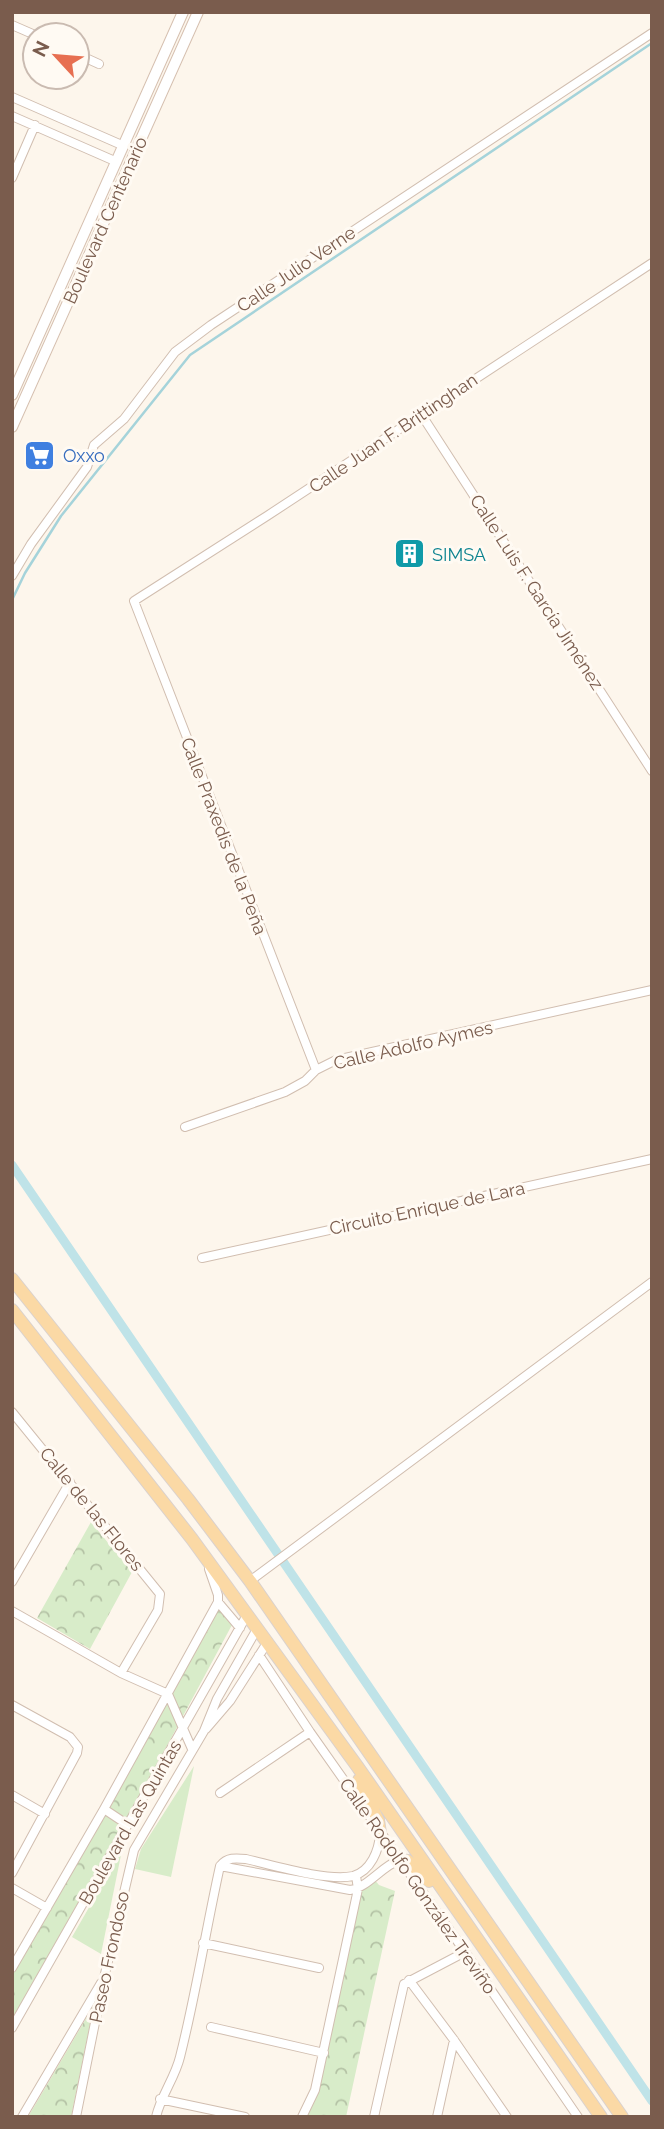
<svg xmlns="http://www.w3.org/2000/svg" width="664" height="2129" viewBox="0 0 664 2129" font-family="Raleway,sans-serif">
	<defs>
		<pattern id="park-crowns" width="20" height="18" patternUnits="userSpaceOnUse" patternTransform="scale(1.75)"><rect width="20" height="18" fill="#d8ecc9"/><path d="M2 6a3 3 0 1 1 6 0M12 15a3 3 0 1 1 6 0" fill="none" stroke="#b4c2a5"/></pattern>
	</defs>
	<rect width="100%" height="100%" fill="#fdf6ec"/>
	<path fill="#d8ecc9" d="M 194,1766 L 171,1877 L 135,1869 L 141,1849 Z
		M 122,1850 L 101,1954 L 72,1937 Z"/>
	<path fill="url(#park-crowns)" d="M 91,1522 L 132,1572 L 90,1649 L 37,1618 Z
		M 219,1608 L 233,1623 L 126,1822 L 12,2024 L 12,1976 Z
		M 373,1878 L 379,1885 L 395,1891 L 346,2117 L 303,2117 L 317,2090 L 360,1889 Z
		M 94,2005 L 71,2117 L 28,2117 Z"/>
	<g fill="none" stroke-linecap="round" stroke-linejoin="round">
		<path stroke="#a5d3da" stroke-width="2.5" d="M 12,600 L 25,573 L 61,516 L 190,355 L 652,43"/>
		<path stroke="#bfe3e8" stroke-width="9" d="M 12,1165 L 652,2101"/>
		<defs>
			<path id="street" d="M 12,25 L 35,35
				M 77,54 L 99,64
				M 12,97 L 124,146
				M 12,116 L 117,162
				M 12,178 L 35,125
				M 421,414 L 652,771
				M 12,576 L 31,544 L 87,467 L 94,445 L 124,419 L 175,352 L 211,325 L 652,33
				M 316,1070 L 134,601 L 267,516 L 652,263
				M 185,1127 L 285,1092 L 305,1081 L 316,1070 L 336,1060 L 652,990
				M 202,1258 L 652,1159
				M 12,1412 L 160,1594 L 158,1610 L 121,1673
				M 250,1581 L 652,1282
				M 12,1582 L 70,1482
				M 218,1602 L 240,1628
				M 12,1611 L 121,1673 L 168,1694 L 192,1749
				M 259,1655 L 310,1732 L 465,1952 L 578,2117
				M 12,1705 L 70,1737 L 78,1747 L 77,1753 L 12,1873
				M 206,1729 L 230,1701 L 267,1643
				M 220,1793 L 310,1732
				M 12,1795 L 45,1814
				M 104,1809 L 128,1825
				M 220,1866 L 350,1890 C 367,1888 381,1867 399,1860
				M 12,1888 L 47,1908
				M 203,1943 L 319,1968
				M 12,1968 L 104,1809 L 218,1602 L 218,1595 L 209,1569
				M 409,1980 L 454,2040 L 507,2117
				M 211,2027 L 324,2053
				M 12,2028 L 247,1615
				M 160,2099 L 245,2117
				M 22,2117 L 101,1983
				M 76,2117 L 104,1978 L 134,1850 L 204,1731 L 217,1699 L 257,1629
				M 156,2117 C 161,2095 175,2078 180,2057 C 196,1994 206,1929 220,1866 C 227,1857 236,1858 246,1859 C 272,1865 328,1882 353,1876 C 371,1871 379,1850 380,1834
				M 302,2117 L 315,2090 L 358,1889 L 356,1876
				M 374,2117 L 404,1984 L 465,1952
				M 437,2117 L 454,2040"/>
			<path id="secondary" d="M 12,395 L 183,12
				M 12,427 L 198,12"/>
			<path id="primary" d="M 12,1279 L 188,1499 L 250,1581 L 622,2117
				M 12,1310 L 192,1539 L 357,1766 L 601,2117
				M 359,1780 L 378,1820 L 380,1833
				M 399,1860 L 408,1861 L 429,1881"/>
		</defs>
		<use href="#street" stroke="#d1beb0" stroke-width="10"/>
		<use href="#secondary" stroke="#d6c0b0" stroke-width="12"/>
		<use href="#primary" stroke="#dad1cd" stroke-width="14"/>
		<use href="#street" stroke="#fff" stroke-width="8"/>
		<use href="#secondary" stroke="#fff" stroke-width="10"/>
		<use href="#primary" stroke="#fbd9a5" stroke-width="12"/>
	</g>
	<defs>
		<symbol id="supermarket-square" viewBox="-11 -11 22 22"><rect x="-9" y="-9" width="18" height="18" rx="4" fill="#3f7fe0" stroke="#fffaf3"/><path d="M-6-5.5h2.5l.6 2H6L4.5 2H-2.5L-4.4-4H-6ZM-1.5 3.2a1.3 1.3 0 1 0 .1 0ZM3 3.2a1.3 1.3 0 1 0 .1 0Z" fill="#fff"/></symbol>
		<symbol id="building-square" viewBox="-11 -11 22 22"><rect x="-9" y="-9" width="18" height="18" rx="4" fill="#0f9aa8" stroke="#fffaf3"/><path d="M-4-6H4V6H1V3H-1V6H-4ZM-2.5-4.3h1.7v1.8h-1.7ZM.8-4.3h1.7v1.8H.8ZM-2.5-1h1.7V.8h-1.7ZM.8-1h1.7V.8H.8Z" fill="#fff"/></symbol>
	</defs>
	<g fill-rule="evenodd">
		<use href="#supermarket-square" x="22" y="438" width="35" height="35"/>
		<use href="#building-square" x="392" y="536" width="35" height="35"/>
	</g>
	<g text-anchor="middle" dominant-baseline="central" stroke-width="6" stroke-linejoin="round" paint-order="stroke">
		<g font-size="18" fill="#7a5c4d" stroke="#fffaf3">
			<text transform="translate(105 220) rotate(-66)">Boulevard Centenario</text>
			<text transform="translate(296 269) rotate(-34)">Calle Julio Verne</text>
			<text transform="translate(393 433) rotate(-34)">Calle Juan F. Brittinghan</text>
			<text transform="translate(537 592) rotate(57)">Calle Luis F. García Jiménez</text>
			<text transform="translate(224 836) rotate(69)">Calle Praxedis de la Peña</text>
			<text transform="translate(413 1045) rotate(-13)">Calle Adolfo Aymes</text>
			<text transform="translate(427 1208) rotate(-12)">Circuito Enrique de Lara</text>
			<text transform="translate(92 1509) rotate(51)">Calle de las Flores</text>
			<text transform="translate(130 1822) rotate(-60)">Boulevard Las Quintas</text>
			<text transform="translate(418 1886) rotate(55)">Calle Rodolfo González Treviño</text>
			<text transform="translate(109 1957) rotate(-78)">Paseo Frondoso</text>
		</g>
		<g font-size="18" fill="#366cbe" stroke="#fffaf3" text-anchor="start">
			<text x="63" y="455">Oxxo</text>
		</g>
		<g font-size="18" fill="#0d838f" stroke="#fffaf3" text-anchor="start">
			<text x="432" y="554">SIMSA</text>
		</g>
	</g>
	<rect width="664" height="2129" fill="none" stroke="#7a5c4d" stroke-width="28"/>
	<g transform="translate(56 56) rotate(296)"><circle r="33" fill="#fffaf3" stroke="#cabbb1" stroke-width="2"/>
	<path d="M0-5L12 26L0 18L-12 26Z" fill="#e76f51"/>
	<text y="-10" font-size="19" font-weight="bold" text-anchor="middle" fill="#7a5c4d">N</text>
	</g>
</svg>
